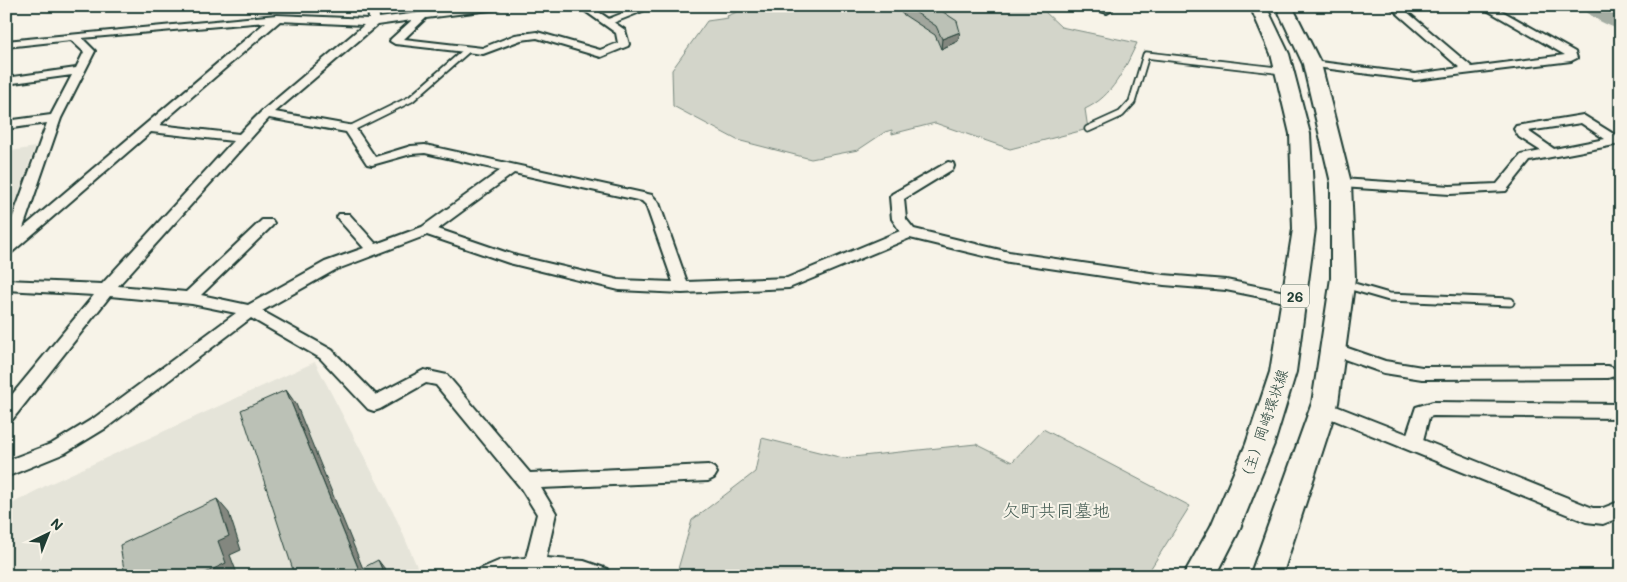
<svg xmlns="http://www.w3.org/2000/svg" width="1627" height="582" viewBox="0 0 1627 582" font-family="Mali,'Klee One',sans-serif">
	<rect width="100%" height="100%" fill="#f7f3e8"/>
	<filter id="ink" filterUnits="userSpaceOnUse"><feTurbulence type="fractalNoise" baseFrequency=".02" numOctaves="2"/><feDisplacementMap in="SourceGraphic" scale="10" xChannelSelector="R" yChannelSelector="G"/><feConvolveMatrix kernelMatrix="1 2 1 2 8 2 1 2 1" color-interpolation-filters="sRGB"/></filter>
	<g filter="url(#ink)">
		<path fill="#e5e4d9" d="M 35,147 L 6,229 L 6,152 Z
			M 315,362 L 397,520 L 421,576 L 6,576 L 6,507 L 47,485 Z"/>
		<path fill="#d3d5ca" stroke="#79897f" d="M 766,6 L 1032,6 L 1043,10 L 1061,27 L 1137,43 C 1124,70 1113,96 1085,109 L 1088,129 L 1010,149 L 935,123 L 892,134 L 892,130 L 885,132 L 858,150 L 811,159 L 737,140 L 673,106 L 672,70 L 707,21 L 728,18 L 727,16 L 744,9 L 764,9 Z
			M 1043,429 L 1190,506 L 1146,576 L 676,576 L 692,520 L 755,472 L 762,438 L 843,458 L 976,444 L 1012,462 Z"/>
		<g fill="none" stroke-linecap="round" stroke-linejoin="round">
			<path fill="#a4ada3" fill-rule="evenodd" d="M 1581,6 L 1612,6 L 1621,11 L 1621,30 C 1608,26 1589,17 1581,6 Z"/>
			<defs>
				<path id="lane-far1" d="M 608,22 L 648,6
					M 350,129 L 411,99 L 466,51
					M 1088,129 L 1121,114 L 1132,102 L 1146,55 L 1284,71"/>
				<path id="lane" d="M 1344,284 L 1389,297 L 1510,302"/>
				<path id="street" d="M 368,6 L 378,6 L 379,18 L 472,6 L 503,6 L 498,9 L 426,18 L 404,39 L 482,48 L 515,35 L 537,32 L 600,50 L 618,43 L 616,33 L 578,6 L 590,6 L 625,30 L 629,44 L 628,46 L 601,57 L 537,38 L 521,40 L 483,54 L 395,44 L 390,41 L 391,39 L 412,20 L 377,25 L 275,112 L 354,126 L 375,157 L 411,146 L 425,145 L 652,195 L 659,203 L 687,282 L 787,278 L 900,231 L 892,219 L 890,197 L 892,194 L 948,162 L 953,163 L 954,166 L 953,169 L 904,199 L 906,219 L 914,229 L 1009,252 L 1164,275 L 1226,280 L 1295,294 L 1300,295 L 1303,299 L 1300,303 L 1295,304 L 1226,290 L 1164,285 L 1009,262 L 910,238 L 789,288 L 682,293 L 619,290 L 509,263 L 427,235 L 335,270 L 262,311 L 332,350 L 376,395 L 424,370 L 447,375 L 530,473 L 708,465 L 714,468 L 717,473 L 714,478 L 708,481 L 541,488 L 556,513 L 546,558 L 584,561 L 607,569 L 610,576 L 477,576 L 480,569 L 501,560 L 526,558 L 537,514 L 520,487 L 436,385 L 426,383 L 380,409 L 374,411 L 368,409 L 320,358 L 251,318 L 106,428 L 65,453 L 6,477 L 6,461 L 53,443 L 94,418 L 236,313 L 192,304 L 110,296 L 12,420 L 6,422 L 6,402 L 94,295 L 6,290 L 6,280 L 102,284 L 233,141 L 151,132 L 11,253 L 6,255 L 6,236 L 47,123 L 6,129 L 6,121 L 51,115 L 72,75 L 6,84 L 6,78 L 76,68 L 84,52 L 71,40 L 6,47 L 6,41 L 277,15 L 369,19 ZM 280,21 L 364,25 L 262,111 L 239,134 L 159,125 ZM 266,22 L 23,228 L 61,118 L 95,51 L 82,38 ZM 269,118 L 346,132 L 367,164 L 372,165 L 411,154 L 425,153 L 501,170 L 422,227 L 376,244 L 349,214 L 339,214 L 337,217 L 339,220 L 364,248 L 325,262 L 248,305 L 201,295 L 272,226 L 274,223 L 272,220 L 262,220 L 186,292 L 118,286 ZM 514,173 L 642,201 L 646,205 L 673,282 L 619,280 L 517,256 L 438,229 Z
					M 1085,6 L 1104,6 L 1112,10 L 1107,13 Z
					M 1389,6 L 1400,6 L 1472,67 L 1565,55 L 1480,6 L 1493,6 L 1575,52 L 1577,58 L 1571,61 L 1415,80 L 1308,66 L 1306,64 L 1312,61 L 1415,74 L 1460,68 Z
					M 1609,6 L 1621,6 L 1621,13 Z
					M 1583,115 L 1620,138 L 1620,144 L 1530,161 L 1506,191 L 1450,194 L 1341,187 L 1334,183 L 1341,179 L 1450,186 L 1497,184 L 1521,155 L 1541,151 L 1519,137 L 1514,129 L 1516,126 ZM 1581,123 L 1605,139 L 1554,149 L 1528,131 Z
					M 1333,343 L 1385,361 L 1422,367 L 1608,366 L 1614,368 L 1616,372 L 1614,376 L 1608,378 L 1422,379 L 1384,373 L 1327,353 L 1325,349 L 1327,345 Z
					M 1323,401 L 1407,434 L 1416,407 L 1433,402 L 1621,404 L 1621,418 L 1433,416 L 1429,417 L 1423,440 L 1593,508 L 1603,508 L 1621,501 L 1621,517 L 1603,524 L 1586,522 L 1317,413 L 1315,408 L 1317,403 Z"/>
				<path id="primary" d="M 1250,6 L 1266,6 L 1289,54 L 1310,134 L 1315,229 L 1296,372 L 1274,444 L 1238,533 L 1216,576 L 1183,576 L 1211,526 L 1246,444 L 1270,372 L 1293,229 L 1290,134 L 1271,54 Z
					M 1276,6 L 1292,6 L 1321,64 L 1351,183 L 1355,278 L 1338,403 L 1282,576 L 1250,576 L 1312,403 L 1331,278 L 1331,183 L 1303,64 Z"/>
			</defs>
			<use href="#lane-far1" stroke="#1f3d34" stroke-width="9"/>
			<use href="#lane" stroke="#1f3d34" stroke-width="11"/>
			<use href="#street" stroke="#1f3d34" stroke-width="4"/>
			<use href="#primary" stroke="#1f3d34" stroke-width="4"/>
			<use href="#lane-far1" stroke="#f7f3e8" stroke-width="5.5"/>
			<use href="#lane" stroke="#f7f3e8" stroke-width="7"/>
			<use href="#street" fill="#f7f3e8" fill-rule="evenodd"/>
			<use href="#primary" fill="#f7f3e8" fill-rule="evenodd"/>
		</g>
		<path fill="#a1a69d" stroke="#1f3d34" d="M 902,6 L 934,6 L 960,32 L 958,41 L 941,49 L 935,35 L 901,13 Z"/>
		<path fill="#83877f" stroke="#1f3d34" d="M 960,32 L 958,41 L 941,49 L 942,39 Z
			M 286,390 L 296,404 L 366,576 L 359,570 Z
			M 217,499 L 229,513 L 241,550 L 230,555 L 238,576 L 199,576 L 218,541 Z
			M 378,560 L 388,573 L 388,576 L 385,576 Z"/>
		<path fill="#bbc1b6" stroke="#1f3d34" d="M 906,6 L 934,6 L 957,21 L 960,32 L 942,39 L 936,26 Z
			M 286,390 L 359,570 L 378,560 L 385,576 L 295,576 L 241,410 Z
			M 217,499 L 229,536 L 218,541 L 226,563 L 199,576 L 125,576 L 120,545 Z"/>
	</g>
	<g text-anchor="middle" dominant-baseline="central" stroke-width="4" stroke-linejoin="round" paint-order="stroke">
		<rect fill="#f7f3e8" stroke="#60746a" stroke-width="1" x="1281" y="284.5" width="28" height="23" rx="4"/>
		<g font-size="14" font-weight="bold" fill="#1f3d34">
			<text x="1295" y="296">26</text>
		</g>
		<g font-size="15" fill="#1f3d34" stroke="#f7f3e8">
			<text transform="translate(1263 426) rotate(-71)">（主）岡崎環状線</text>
		</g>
		<g font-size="18" fill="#435b52" stroke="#f7f3e8">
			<text x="1056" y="510">欠町共同墓地</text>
		</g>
	</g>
	<rect width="1627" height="582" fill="none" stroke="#f7f3e8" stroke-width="25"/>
	<rect x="12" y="12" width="1602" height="557" fill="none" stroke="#1f3d34" stroke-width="2" filter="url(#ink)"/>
	<g transform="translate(48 534) rotate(43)" stroke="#f7f3e8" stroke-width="4" paint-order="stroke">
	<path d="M0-4L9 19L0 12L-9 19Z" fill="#1f3d34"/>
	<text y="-8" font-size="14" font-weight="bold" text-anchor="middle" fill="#1f3d34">N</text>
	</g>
</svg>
